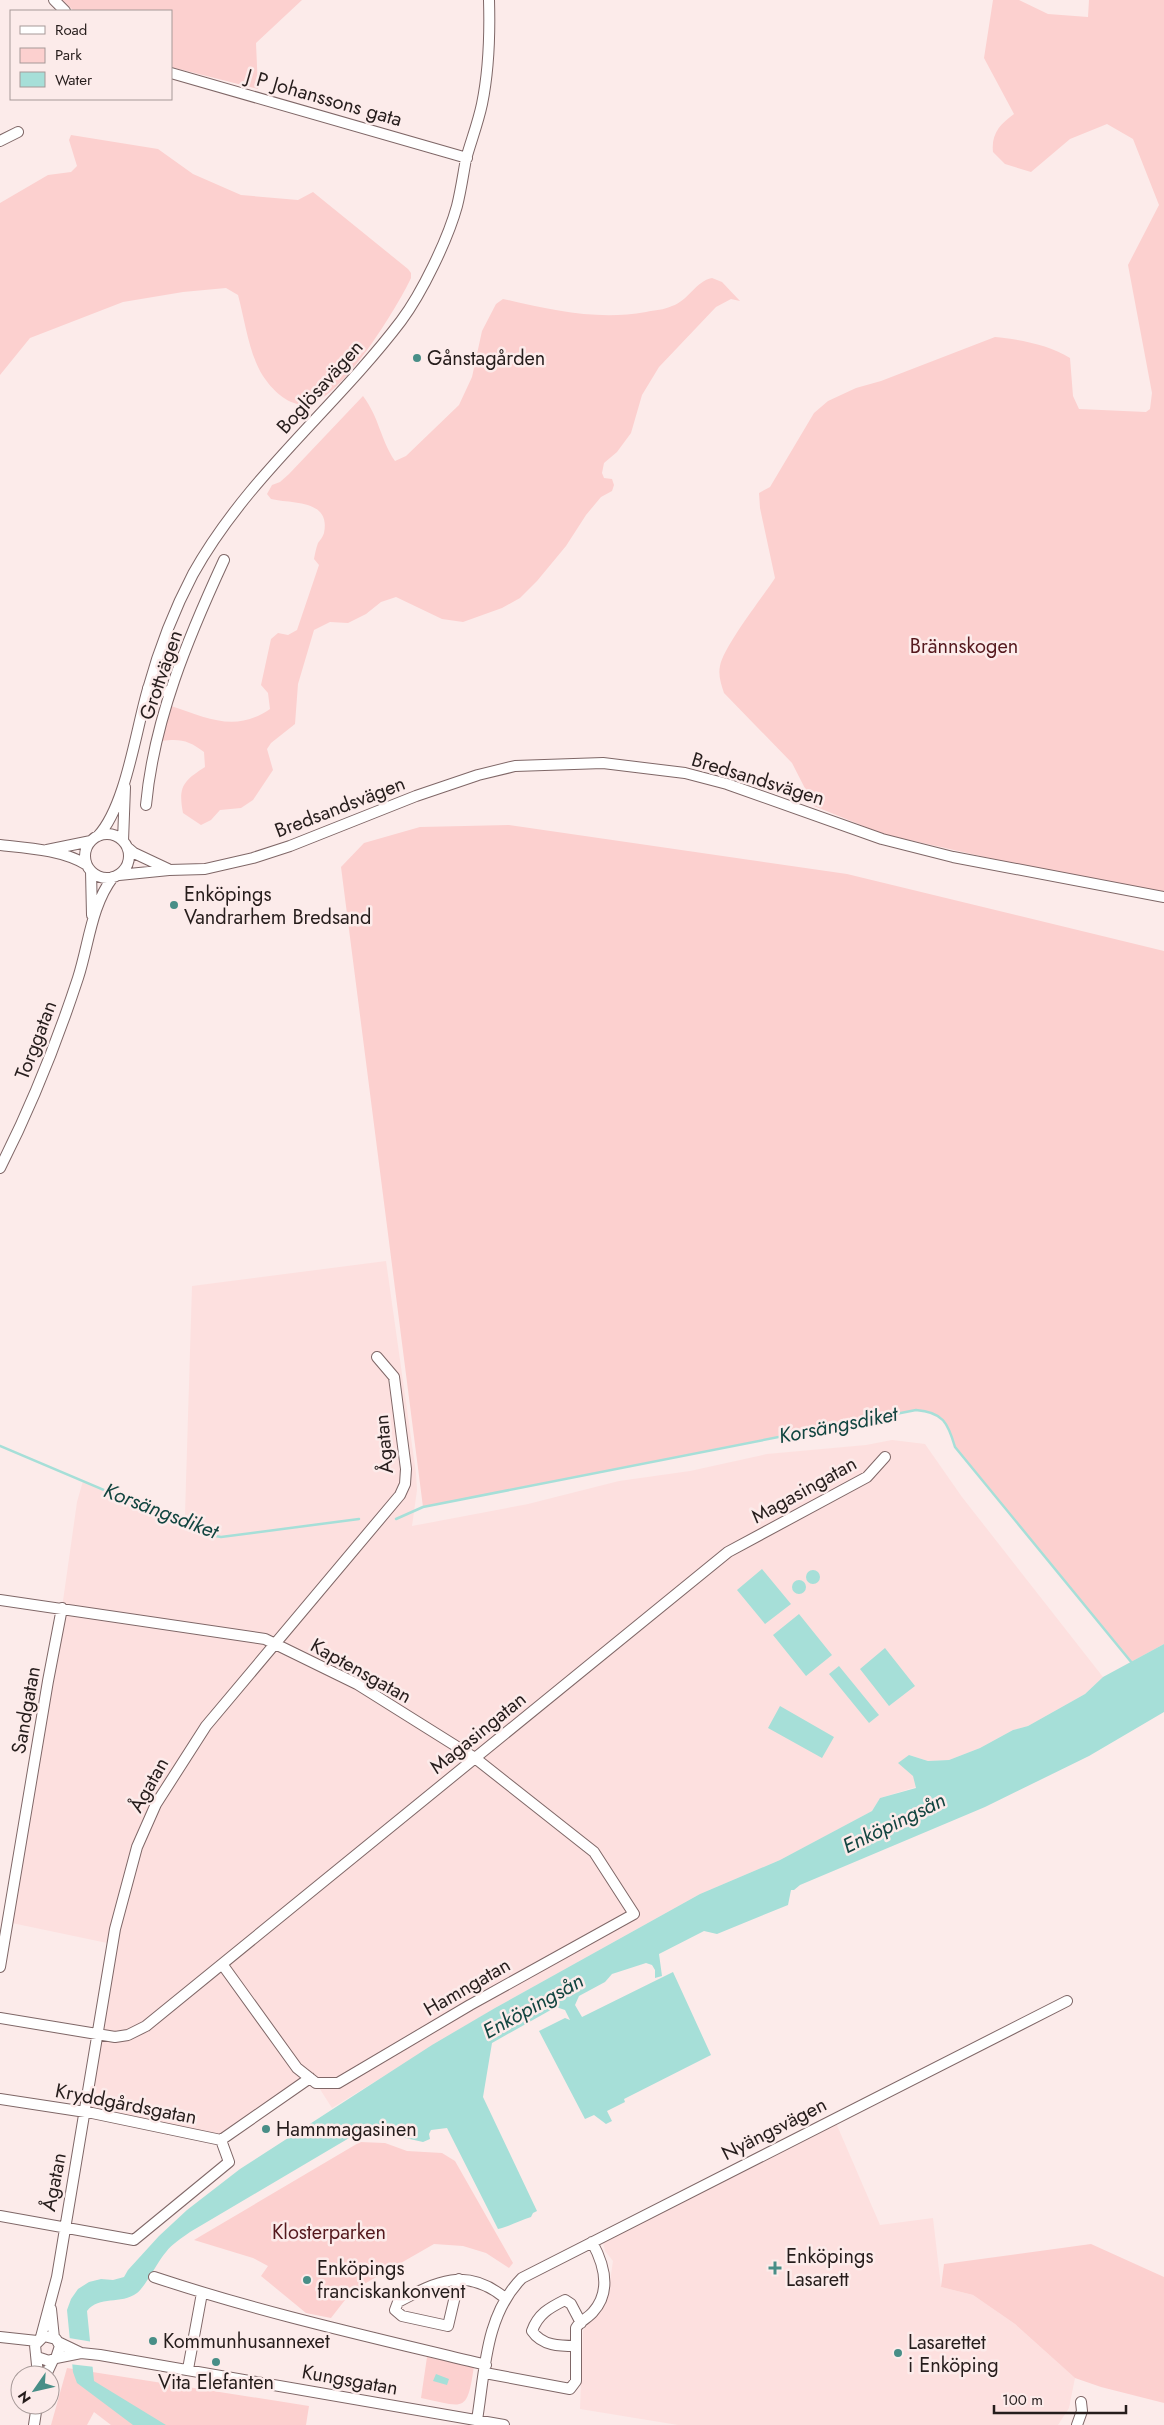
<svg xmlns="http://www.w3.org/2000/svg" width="1164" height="2425" viewBox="0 0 1164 2425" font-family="Jost,sans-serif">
	<rect width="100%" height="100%" fill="#fcebea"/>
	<path fill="#fde0df" d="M 386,1261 L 416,1473 L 417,1490 L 412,1526 L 528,1504 L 619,1481 L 690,1471 L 767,1454 L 866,1445 L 892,1440 L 925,1444 L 962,1497 L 1103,1677 L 1085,1694 L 1028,1726 L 1013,1730 L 980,1748 L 949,1760 L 928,1761 L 909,1755 L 916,1787 L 880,1798 L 872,1811 L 818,1840 L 780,1860 L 700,1894 L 495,2008 L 332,2108 L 316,2083 L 310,2079 L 221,2140 L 86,2112 L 112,1944 L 7,1922 L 62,1608 L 77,1502 L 83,1481 L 183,1523 L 185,1514 L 192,1286 Z
		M 836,2123 L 880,2225 L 933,2218 L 941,2287 L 973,2295 L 1015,2324 L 1075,2378 L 1069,2408 L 1058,2425 L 678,2425 L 580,2409 L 583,2331 L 589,2321 L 601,2312 L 610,2281 L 613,2261 L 605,2251 L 603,2242 Z"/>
	<path fill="#fcd0cf" d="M 62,0 L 302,0 L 256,43 L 258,89 L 171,67 L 171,11 L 74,11 Z
		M 993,0 L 1019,0 L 1048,14 L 1088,17 L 1089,0 L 1164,0 L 1164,892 L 1073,877 L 883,834 L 814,806 L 792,763 L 724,693 C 721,684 718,675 720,666 C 724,646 762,598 775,578 L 760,508 L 759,493 L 770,487 L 814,413 L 828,401 L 856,388 L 881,381 L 995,337 C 1018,339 1050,345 1070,358 L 1073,396 L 1079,409 L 1146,412 L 1150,409 L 1152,393 L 1128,265 L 1159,205 L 1133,139 L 1107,124 L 1070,139 L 1031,172 L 1005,164 L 993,152 C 991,134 1000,124 1014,114 L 984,58 Z
		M 71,135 L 158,149 L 193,174 L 241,195 L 298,200 L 313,192 L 408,269 L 411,273 L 411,278 C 397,308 342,398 309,404 C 290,408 273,391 263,376 C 249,354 245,321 238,295 L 226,288 L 183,292 L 123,302 L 30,338 L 0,375 L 0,203 L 48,175 L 71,172 L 77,166 L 69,140 Z
		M 712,278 L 722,282 L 740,301 L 731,299 L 716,307 L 659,367 L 642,395 L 631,433 L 617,452 L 604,463 L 602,473 L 604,478 L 612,479 L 614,485 L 612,491 L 601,497 L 586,515 L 566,546 L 537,581 L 520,598 L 502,608 L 463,622 L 442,619 L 396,597 L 381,602 L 366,614 L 348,623 L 330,622 L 314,630 L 298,684 L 295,724 L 271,743 L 267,749 L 273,770 L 253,800 L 241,808 L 220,810 L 211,820 L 201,825 L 183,813 C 178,787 183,781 205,767 L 204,752 C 190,741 180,738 162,741 L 171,706 C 208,718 235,733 270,709 L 268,693 L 261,685 L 271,639 L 278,633 L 288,635 L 297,630 L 319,565 L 314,559 C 315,554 316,548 318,543 C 320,540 323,537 324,533 C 331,499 292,504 271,499 L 267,494 L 272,485 L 280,482 L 289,474 L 363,396 C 380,419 380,439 395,461 L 406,456 L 459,405 L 472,377 L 482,331 L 496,304 L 503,299 C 552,310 597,321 646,312 C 655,310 664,310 672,306 C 688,301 696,281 712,278 Z
		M 509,825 L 847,874 L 1164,951 L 1164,1644 L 1131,1662 L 955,1447 C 948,1423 943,1412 916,1410 L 423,1507 L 341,867 L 364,843 L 420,827 Z
		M 360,2142 L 385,2143 L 407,2151 L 442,2153 L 455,2161 L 513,2263 L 509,2268 L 486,2253 L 463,2246 L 434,2244 L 352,2291 L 331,2318 L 306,2313 L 261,2276 L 268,2266 L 253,2258 L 194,2240 Z
		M 1091,2244 L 1164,2277 L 1164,2403 L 1101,2387 L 1075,2378 L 1015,2324 L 973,2295 L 941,2287 L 944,2264 Z
		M 427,2357 L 474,2366 C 467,2414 465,2407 421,2398 Z
		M 67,2368 L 309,2406 L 306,2425 L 111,2425 L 94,2412 L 87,2425 L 51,2425 Z"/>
	<path fill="#a6dfd8" d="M 762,1569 L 791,1604 L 765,1624 L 737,1590 Z
		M806 1577a7 7 0 1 1 14 0a7 7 0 1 1-14 0Z
		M792 1587a7 7 0 1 1 14 0a7 7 0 1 1-14 0Z
		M 799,1614 L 832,1655 L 806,1676 L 773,1635 Z
		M 1164,1644 L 1164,1712 L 1089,1756 L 985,1807 L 800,1885 L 794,1890 L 791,1890 L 788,1905 L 717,1934 L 704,1931 L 659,1954 L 662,1976 L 655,1978 L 655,1970 L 652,1965 L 646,1963 L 612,1974 L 605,1982 L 579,1996 L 575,2005 L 582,2017 L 673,1972 L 711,2055 L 624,2099 L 625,2102 L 607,2111 L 612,2121 L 606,2124 L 594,2115 L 585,2119 L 539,2031 L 565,2018 L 570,2020 L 565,2010 L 556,2007 L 492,2043 L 483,2097 L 537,2211 L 533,2213 L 531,2217 C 520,2220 511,2226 498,2229 L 447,2128 L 431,2130 L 429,2134 L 430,2139 L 423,2142 L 370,2130 L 361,2131 L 190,2232 C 182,2238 172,2244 166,2252 C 157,2262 146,2286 137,2293 C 121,2305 99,2295 87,2311 L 94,2381 L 166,2425 L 133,2425 L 77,2383 L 73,2372 L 67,2310 L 71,2299 L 78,2289 L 89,2282 L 101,2279 L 113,2280 L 124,2277 L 128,2270 L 159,2236 L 187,2210 L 240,2169 L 432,2045 L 495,2008 L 700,1894 L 780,1860 L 872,1811 L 880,1798 L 916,1788 L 913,1776 L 898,1763 L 909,1755 L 928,1761 L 949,1760 L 980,1748 L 1013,1730 L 1028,1726 L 1085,1694 L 1103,1677 Z
		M 885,1648 L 915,1686 L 889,1706 L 860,1669 Z
		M 839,1666 L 879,1715 L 869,1723 L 829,1674 Z
		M 780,1706 L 834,1737 L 822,1758 L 768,1728 Z
		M 436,2374 L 449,2379 L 447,2385 L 433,2381 Z"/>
	<path fill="#fcebea" d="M 69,2338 L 93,2342 L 95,2367 L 69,2364 Z"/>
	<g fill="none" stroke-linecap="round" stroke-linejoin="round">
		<path stroke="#a6dfd8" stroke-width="2.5" d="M 0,1446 L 210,1535 L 221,1537 L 359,1519
			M 396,1519 L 423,1507 L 916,1410 C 943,1412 948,1423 955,1447 L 1132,1663"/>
		<defs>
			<path id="minor" d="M 54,0 L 65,11
				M 171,73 L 467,158
				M 0,141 L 18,132
				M 148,688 L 169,692
				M 146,805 C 154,719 188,638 224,560
				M85 856a22 22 0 1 1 44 0a22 22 0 1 1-44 0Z
				M 98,836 C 126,806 136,729 148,689 C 159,649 174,610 193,574 C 247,477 335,408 401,321 C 422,293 448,239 457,206 C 461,190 463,175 466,159 C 471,141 478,123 482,104 C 489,70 490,34 489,0
				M 123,841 L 125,787
				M 0,845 C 28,848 63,850 87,865
				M 127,847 L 134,853 L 168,869
				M 47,850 L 91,841
				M 91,871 L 92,915
				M 119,875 L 169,870 L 205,869 L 253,858 L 290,846 L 416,796 L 478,775 L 515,766 L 603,763 L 685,773 L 727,784 L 882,839 L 953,857 L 1164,897
				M 0,1168 C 31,1107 57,1042 78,978 C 89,944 91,906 113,877
				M 0,1600 L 265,1639 L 357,1684 L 475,1758 L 594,1852 L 634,1914 L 470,2005 L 338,2083 L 316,2083 L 297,2068 L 222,1964
				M 0,1967 L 48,1681 L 62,1608
				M 0,2018 L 115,2037 L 128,2035 L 146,2026 L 728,1552 L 867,1477 L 885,1457
				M 0,2099 L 92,2113 L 221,2140 L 229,2162 L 134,2240 L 0,2216
				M 221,2140 L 310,2078
				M 154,2277 C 262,2313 375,2338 486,2365
				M 459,2279 L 448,2326 L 402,2316 L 395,2310 L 398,2302 C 436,2282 466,2266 505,2298
				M 51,2309 L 54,2338
				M 0,2337 L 37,2341
				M 41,2337 L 57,2277 L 115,1929 L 137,1847 L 156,1804 L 206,1726 L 400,1495 L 405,1484 L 406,1469 L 394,1377 L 377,1357
				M 58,2342 L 81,2353
				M 576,2346 C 560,2346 542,2346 532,2331 C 538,2314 549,2308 565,2300 L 571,2304 L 581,2323
				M 37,2357 L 49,2361 L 56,2358 L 60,2346 L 56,2339 L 44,2336 L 35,2345 L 38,2375
				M 56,2358 L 81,2353 L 100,2355 L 504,2425
				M 188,2369 L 202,2293
				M 485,2373 L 570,2389 L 576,2381 L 576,2328 C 580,2321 588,2318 593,2312 C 612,2291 604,2264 592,2242
				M 46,2375 L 53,2360
				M 477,2420 C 485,2371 485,2315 522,2278 L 1067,2001
				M 34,2425 L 37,2405
				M 1077,2425 L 1082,2411 L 1081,2402"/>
		</defs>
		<use href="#minor" stroke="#7f6767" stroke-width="12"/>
		<use href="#minor" stroke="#fff" stroke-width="10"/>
	</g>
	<g fill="#488e87" stroke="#fcebea" stroke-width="2">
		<circle cx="417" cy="358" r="5"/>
		<circle cx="174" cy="905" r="5"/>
		<circle cx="266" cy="2129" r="5"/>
		<path d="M772.5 2260.5h5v5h5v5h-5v5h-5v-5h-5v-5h5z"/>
		<circle cx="307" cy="2280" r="5"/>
		<circle cx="153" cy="2341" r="5"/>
		<circle cx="898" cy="2353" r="5"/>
		<circle cx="216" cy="2362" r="5"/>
	</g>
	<g text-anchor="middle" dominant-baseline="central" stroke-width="5" stroke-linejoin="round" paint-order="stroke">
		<g font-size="20" fill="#261d1c" stroke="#fcebea">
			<text transform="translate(324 98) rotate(16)">J P Johanssons gata</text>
			<text transform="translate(320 387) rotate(-48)">Boglösavägen</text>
			<text transform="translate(161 675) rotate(-71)">Grottvägen</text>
			<text transform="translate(758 779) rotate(17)">Bredsandsvägen</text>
			<text transform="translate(340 807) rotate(-21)">Bredsandsvägen</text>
			<text transform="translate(36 1040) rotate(-69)">Torggatan</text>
			<text transform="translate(384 1444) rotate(-95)">Ågatan</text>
			<text transform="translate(804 1490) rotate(-29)">Magasingatan</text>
			<text transform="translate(361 1671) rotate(29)">Kaptensgatan</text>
			<text transform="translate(26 1710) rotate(-80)">Sandgatan</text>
			<text transform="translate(478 1733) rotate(-39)">Magasingatan</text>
			<text transform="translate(149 1785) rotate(-61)">Ågatan</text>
			<text transform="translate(467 1987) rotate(-30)">Hamngatan</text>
			<text transform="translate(126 2104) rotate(11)">Kryddgårdsgatan</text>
			<text transform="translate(774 2129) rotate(-27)">Nyängsvägen</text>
			<text transform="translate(54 2182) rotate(-79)">Ågatan</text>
			<text transform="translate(350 2380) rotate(10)">Kungsgatan</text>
		</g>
		<g font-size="20" fill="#261d1c" stroke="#fcebea" text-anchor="start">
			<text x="427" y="358">Gånstagården</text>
			<text x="184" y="894">Enköpings<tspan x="184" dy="23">Vandrarhem Bredsand</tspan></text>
			<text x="276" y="2129">Hamnmagasinen</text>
			<text x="786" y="2256">Enköpings<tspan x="786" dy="23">Lasarett</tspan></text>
			<text x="317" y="2268">Enköpings<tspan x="317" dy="23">franciskankonvent</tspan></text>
			<text x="163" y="2341">Kommunhusannexet</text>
			<text x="908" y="2342">Lasarettet<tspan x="908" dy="23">i Enköping</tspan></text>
			<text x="216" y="2382" text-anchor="middle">Vita Elefanten</text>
		</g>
		<g font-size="20" fill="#55191e" stroke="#fcebea">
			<text x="964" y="646">Brännskogen</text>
			<text x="329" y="2232">Klosterparken</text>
		</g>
		<g font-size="21" font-style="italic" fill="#124540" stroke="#fcebea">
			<text transform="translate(838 1425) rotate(-11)">Korsängsdiket</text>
			<text transform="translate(161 1511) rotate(21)">Korsängsdiket</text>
			<text transform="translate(894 1823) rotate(-26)">Enköpingsån</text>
			<text transform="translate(533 2006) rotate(-29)">Enköpingsån</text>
		</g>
	</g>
	<rect x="10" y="10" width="162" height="90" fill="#fcebea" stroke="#a69998"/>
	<rect x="20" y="26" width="25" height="8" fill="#ffffff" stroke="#a69998"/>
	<text x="55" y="35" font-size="15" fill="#261d1c">Road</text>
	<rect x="20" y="48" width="25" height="15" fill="#fcd0cf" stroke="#a69998"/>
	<text x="55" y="60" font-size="15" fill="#261d1c">Park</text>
	<rect x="20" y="72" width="25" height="15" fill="#a6dfd8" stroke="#a69998"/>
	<text x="55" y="85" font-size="15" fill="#261d1c">Water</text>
	<g transform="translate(35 2390) rotate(236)"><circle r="24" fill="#fcebea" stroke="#a69998"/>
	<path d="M0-4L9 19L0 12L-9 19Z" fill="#488e87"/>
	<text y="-8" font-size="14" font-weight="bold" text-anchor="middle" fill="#261d1c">N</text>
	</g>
	<path d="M994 2405v8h132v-8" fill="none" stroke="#261d1c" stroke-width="2.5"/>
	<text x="1002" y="2405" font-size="15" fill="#261d1c" stroke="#fcebea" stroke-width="4" paint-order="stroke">100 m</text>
</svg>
